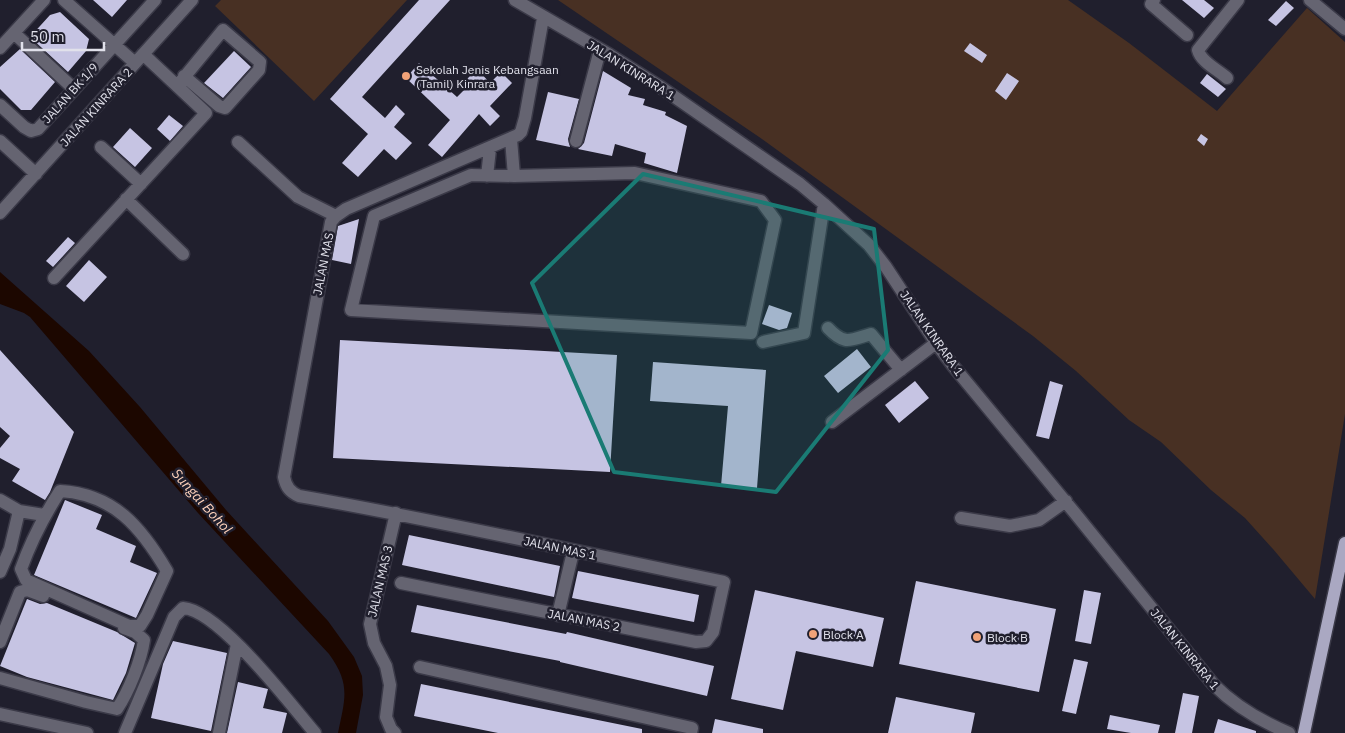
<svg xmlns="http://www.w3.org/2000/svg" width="1345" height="733" viewBox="0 0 1345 733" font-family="'IBM Plex Sans',sans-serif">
	<rect width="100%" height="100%" fill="#201f2d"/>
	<path fill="#483023" d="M 221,0 L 407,0 L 314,101 L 215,6 Z
		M 558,0 L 1068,0 L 1129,43 L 1217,111 L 1307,8 L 1345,42 L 1345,414 L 1315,599 L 1273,549 L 1245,518 L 1211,490 L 1161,442 L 1129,420 L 1076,371 L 1033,336 L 762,139 Z"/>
	<path fill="#1c0700" d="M 0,272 L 89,351 L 140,407 L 226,510 L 328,621 L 354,657 L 362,676 L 363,695 L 356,733 L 338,733 C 345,699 351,684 329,654 L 198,513 L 30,317 L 24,313 L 0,304 Z"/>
	<path fill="#c6c4e3" d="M 93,0 L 127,0 L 112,17 Z
		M 419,0 L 450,0 L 362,97 L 385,118 L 396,105 L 405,114 L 394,127 L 412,143 L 396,160 L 384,149 L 358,177 L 342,163 L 368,134 L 330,99 Z
		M 1182,0 L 1204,0 L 1214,8 L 1204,18 Z
		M 1286,1 L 1294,8 L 1276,26 L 1268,20 Z
		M 60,12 L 89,39 L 86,51 L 68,72 L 30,37 L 50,15 Z
		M 970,43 L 987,55 L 982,63 L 964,51 Z
		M 20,49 L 55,82 L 31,110 L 21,110 L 0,89 L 0,67 Z
		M 234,51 L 251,67 L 223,98 L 204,83 Z
		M 419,63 L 457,97 L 471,83 L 467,79 L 477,69 L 490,83 L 501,72 L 512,83 L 490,106 L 500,116 L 490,126 L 479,114 L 442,157 L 428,145 L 450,120 L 406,78 Z
		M 603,71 L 631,88 L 628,95 L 645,99 L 643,105 L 666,112 L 665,115 L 687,126 L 677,173 L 644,163 L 646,153 L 615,144 L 612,156 L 578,149 L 584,143 Z
		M 1007,73 L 1019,81 L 1006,100 L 995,91 Z
		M 1207,74 L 1226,89 L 1218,97 L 1200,83 Z
		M 548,92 L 579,99 L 568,139 L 570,147 L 536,140 Z
		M 169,115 L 183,126 L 170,141 L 157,129 Z
		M 130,128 L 152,148 L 135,167 L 113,147 Z
		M 1201,134 L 1208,139 L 1204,146 L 1197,140 Z
		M 359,219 L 351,264 L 332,260 L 338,226 Z
		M 68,237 L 75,243 L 53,267 L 46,261 Z
		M 89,260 L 107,277 L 84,302 L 66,286 Z
		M 769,305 L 792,313 L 787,328 L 779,330 L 762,324 Z
		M 340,340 L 617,355 L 610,472 L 333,458 Z
		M 857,349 L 871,367 L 838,393 L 824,376 Z
		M 0,350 L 74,432 L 50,492 L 45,500 L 12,481 L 20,469 L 0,458 L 0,448 L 10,436 L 0,427 Z
		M 653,362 L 766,370 L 757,488 L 721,486 L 728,406 L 650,401 Z
		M 915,381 L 929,398 L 899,423 L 885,405 Z
		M 1050,381 L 1063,385 L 1049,439 L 1036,436 Z
		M 65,500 L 102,515 L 96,529 L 136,546 L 130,562 L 157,573 L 136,618 L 34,575 Z
		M 409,535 L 560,566 L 554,597 L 402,565 Z
		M 578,571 L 699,595 L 694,622 L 572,598 Z
		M 916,581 L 1056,609 L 1039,692 L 899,664 Z
		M 755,590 L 884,618 L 873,667 L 796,651 L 783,710 L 731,699 Z
		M 1084,590 L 1101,593 L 1091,644 L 1075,641 Z
		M 27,599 L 40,604 L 47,603 L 117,632 L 135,643 L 126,673 L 113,700 L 27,677 L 0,666 Z
		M 417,605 L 566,634 L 567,632 L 714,666 L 707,696 L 560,662 L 560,661 L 411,632 Z
		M 173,641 L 227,653 L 211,731 L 151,718 L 163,664 Z
		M 1074,659 L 1088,662 L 1076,714 L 1062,711 Z
		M 238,682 L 268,689 L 263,708 L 287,713 L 282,733 L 227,733 Z
		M 421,684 L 642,729 L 642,733 L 498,733 L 414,716 Z
		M 1183,693 L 1199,696 L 1192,733 L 1175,733 Z
		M 896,697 L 975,713 L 971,733 L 888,733 Z
		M 1110,715 L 1160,725 L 1158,733 L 1131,733 L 1107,729 Z
		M 715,719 L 763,729 L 763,733 L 712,733 Z
		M 1218,719 L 1256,731 L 1256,733 L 1214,733 Z"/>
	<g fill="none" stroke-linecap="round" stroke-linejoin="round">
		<defs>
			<path id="minor" d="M 64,0 L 135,63
				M 515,0 L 610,55 L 659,86 L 800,184 L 824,204 L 869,245 L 886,267 L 936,343 L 954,367 L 1074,512 L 1213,684 C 1235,706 1260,721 1289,733
				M 1154,0 L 1151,4 L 1187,35
				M 1310,0 L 1345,29
				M 14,33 L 74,89
				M 0,48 L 44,0
				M 1227,78 C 1218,70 1201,62 1198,50 L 1238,0
				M 177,86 L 223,30 L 260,62 L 259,70 L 225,108 L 219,106 L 184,76
				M 0,105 L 24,127 L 31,131 L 38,129 L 155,0
				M 511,139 L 514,176
				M 0,141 L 36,174
				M 576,141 L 600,50
				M 238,142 L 298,197 L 336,216
				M 101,147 L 141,184
				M 635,173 L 761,201 L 775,220 L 751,333 L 351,310 L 374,216 L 471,175 L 514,176 Z
				M 487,176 L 490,149
				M 126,199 L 183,254
				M 0,213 L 192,0
				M 54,278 L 206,113 L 143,54
				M 828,328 C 845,346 850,340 871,334 L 901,370
				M 763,342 L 804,333 L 824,204
				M 832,422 L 936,343
				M 60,491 C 114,494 141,527 167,571 L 147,615 L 140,626 L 129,626 L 26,580 L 21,569 C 31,541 44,516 60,491 Z
				M 0,500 L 19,511 L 10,549 L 0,572
				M 19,511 L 44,515
				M 961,518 L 1010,526 L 1039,520 L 1066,501
				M 401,583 L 696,642 L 706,641 L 713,632 L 724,582 C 583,553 442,521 299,496 C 290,492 286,487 284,477 L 331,222 L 336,216 L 346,209 L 518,135 L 521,132 L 525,118 L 543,18
				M 558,615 L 573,552
				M 0,642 L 20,592 L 27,590 L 43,596
				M 420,667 L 692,728 L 691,733
				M 0,678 L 86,702 L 117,709 C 129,691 141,661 144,640 L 135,632 L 124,628
				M 0,714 L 87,733
				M 125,733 L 174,617 L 183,608 C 219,610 290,704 315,733
				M 219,733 L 237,644
				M 395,733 L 391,729 L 386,717 L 390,685 L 386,666 L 374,643 L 370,624 L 396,513"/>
			<path id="major" d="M 1304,733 L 1345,543"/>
		</defs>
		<use href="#minor" stroke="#3b3a48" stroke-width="15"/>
		<use href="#major" stroke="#3b3a48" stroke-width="15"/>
		<use href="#minor" stroke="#656471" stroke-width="12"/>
		<use href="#major" stroke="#aaa8c2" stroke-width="12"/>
	</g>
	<path fill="#1a7b74" fill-opacity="0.2" stroke="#1a7b74" stroke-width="4" stroke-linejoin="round" d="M 643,174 L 874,229 L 888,350 L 776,492 L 614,472 L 532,283 Z"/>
	<g fill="#f0a278" stroke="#201f2d" stroke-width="2">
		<circle cx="406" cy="76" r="5"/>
		<circle cx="813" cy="634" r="5"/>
		<circle cx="977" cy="637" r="5"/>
	</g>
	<g text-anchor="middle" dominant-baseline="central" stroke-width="5" stroke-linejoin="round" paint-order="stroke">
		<g font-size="12" fill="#e1e1eb" stroke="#201f2d" text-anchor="start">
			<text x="416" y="69">Sekolah Jenis Kebangsaan<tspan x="416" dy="14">(Tamil) Kinrara</tspan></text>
			<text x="823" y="634">Block A</text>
			<text x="987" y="637">Block B</text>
		</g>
		<g font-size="12" fill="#e1e1eb" stroke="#201f2d">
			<text transform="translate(631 70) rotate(32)">JALAN KINRARA 1</text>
			<text transform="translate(70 93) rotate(-48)">JALAN BK 1/9</text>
			<text transform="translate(96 107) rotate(-48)">JALAN KINRARA 2</text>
			<text transform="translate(323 264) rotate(-79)">JALAN MAS</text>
			<text transform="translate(932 333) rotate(55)">JALAN KINRARA 1</text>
			<text transform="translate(560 548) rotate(12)">JALAN MAS 1</text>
			<text transform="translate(380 581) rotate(-77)">JALAN MAS 3</text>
			<text transform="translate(584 620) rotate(11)">JALAN MAS 2</text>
			<text transform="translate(1185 649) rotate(51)">JALAN KINRARA 1</text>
		</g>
		<g font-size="14" font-style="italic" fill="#fed2bb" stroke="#201f2d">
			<text transform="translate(202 501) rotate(48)">Sungai Bohol</text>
		</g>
	</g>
	<path d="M22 42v8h82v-8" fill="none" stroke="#e1e1eb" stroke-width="2.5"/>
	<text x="30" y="42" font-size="15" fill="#e1e1eb" stroke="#201f2d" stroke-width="4" paint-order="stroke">50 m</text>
</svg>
